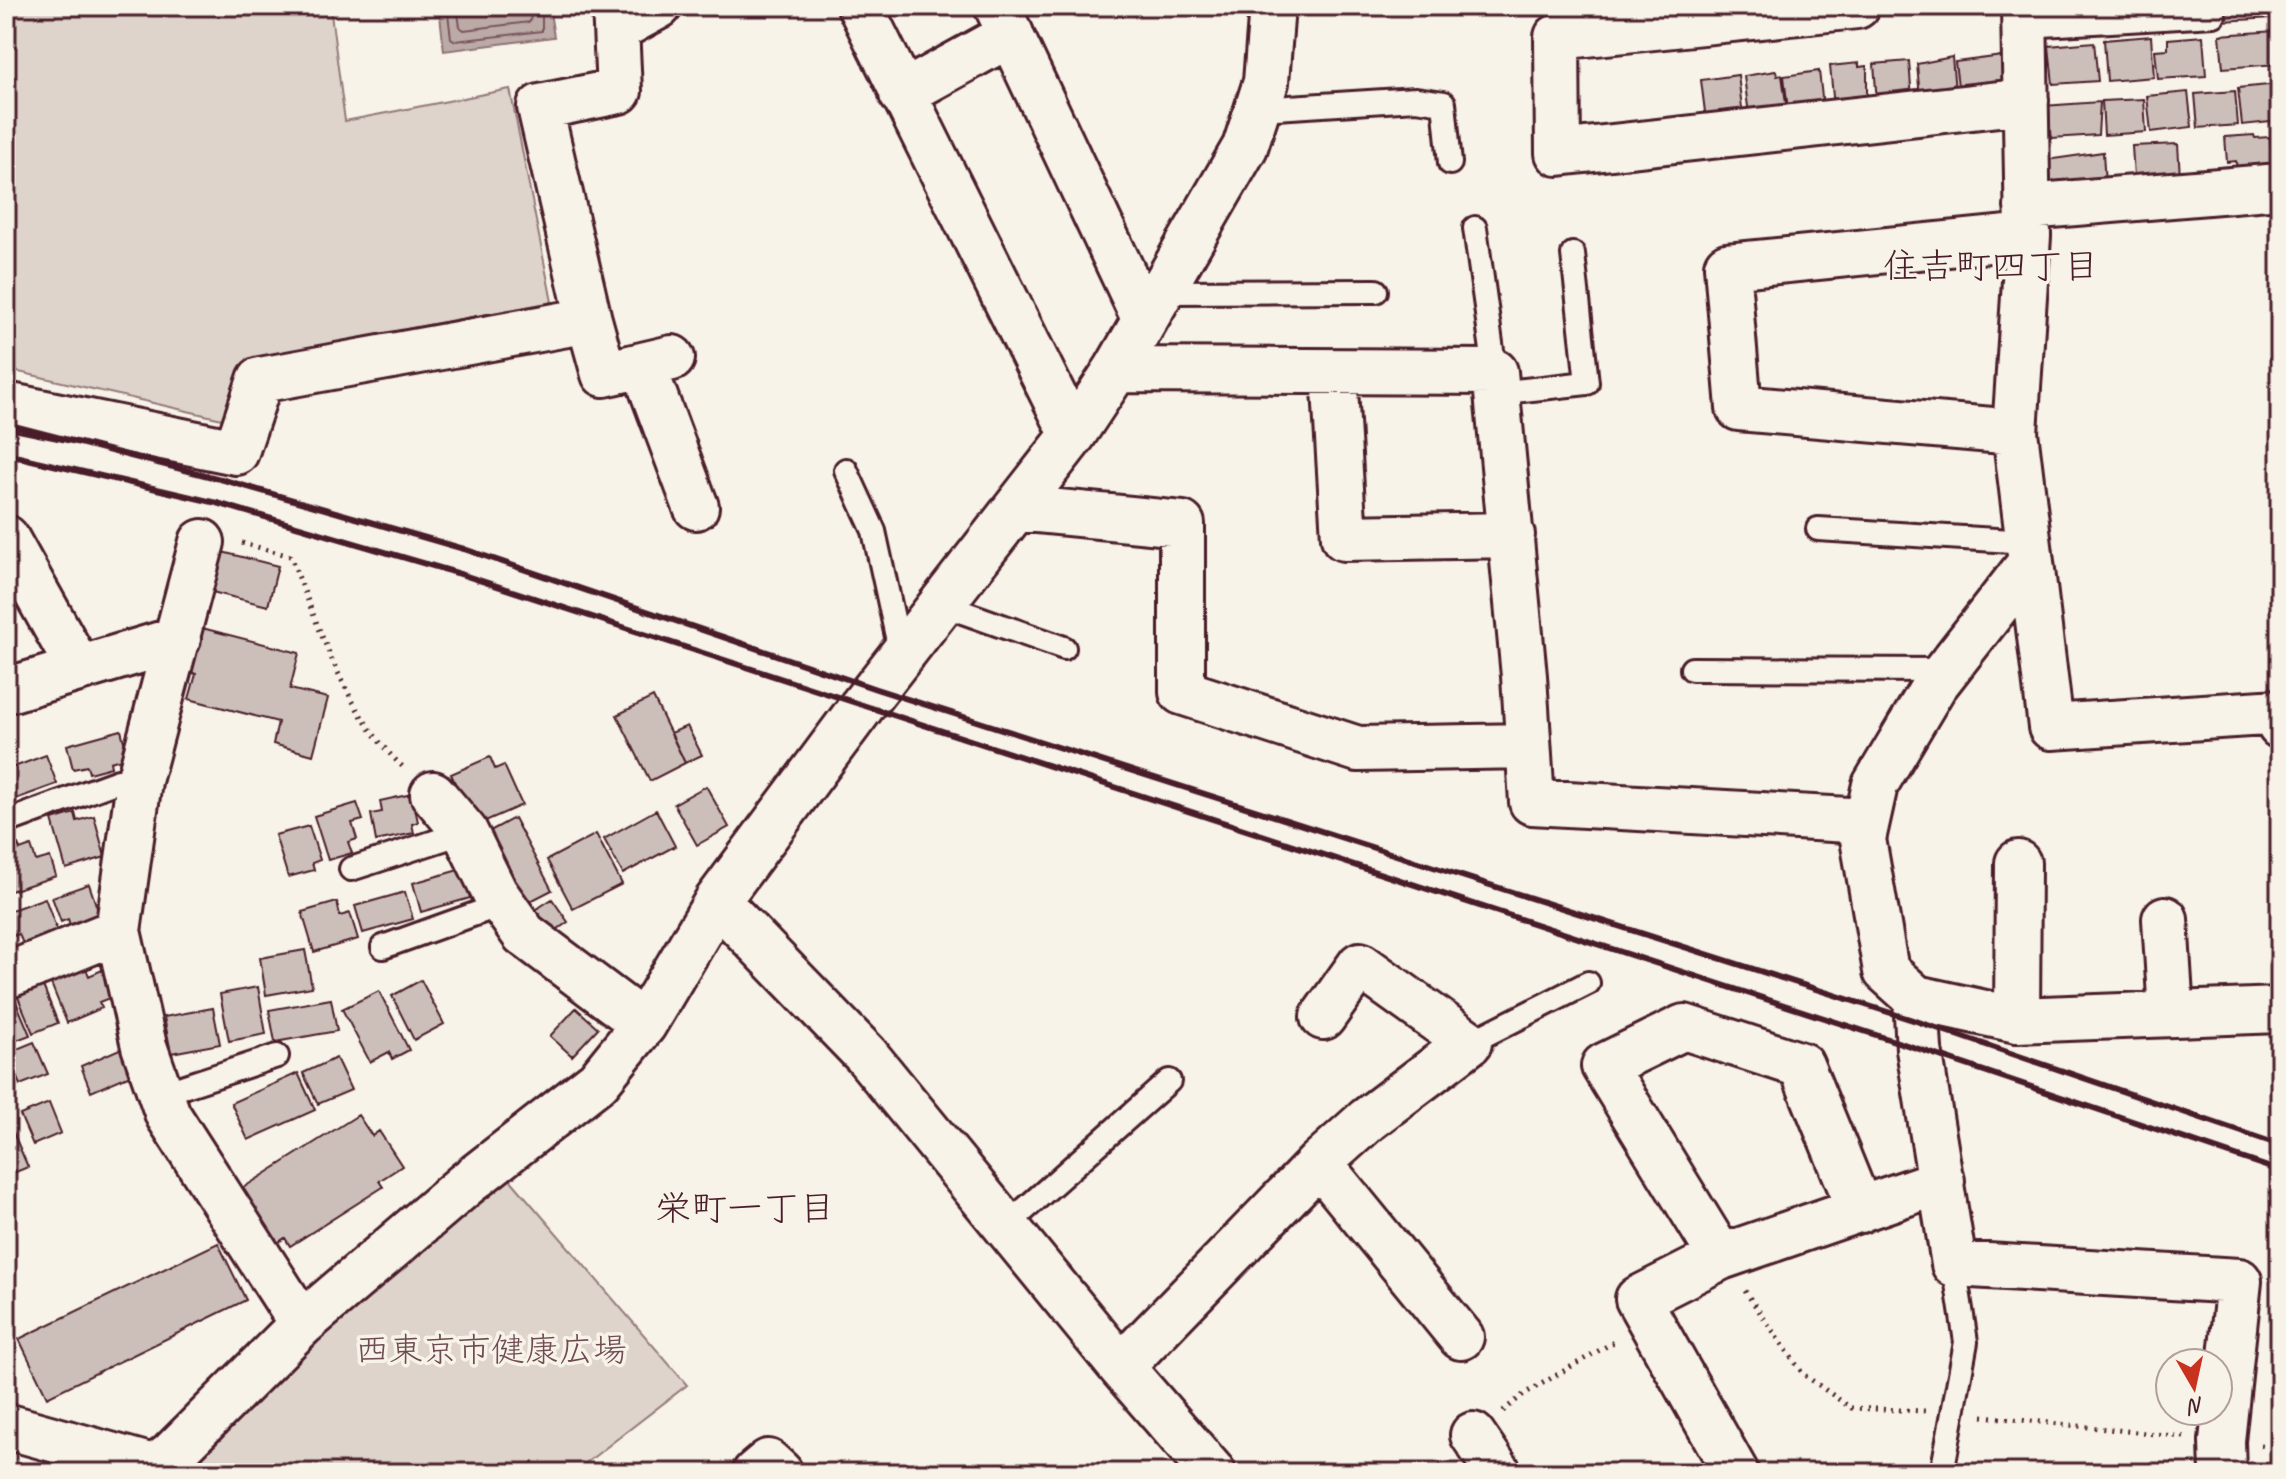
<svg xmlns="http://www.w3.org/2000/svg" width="2286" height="1479" viewBox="0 0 2286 1479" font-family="Caveat,'Klee One',sans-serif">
	<rect width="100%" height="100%" fill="#f7f3e8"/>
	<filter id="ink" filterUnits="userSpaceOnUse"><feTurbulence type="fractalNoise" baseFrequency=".0125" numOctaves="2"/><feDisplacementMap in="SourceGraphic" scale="16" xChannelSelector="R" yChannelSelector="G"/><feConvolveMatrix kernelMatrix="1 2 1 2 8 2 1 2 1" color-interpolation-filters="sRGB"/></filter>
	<g filter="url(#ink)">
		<path fill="#ded4cc" stroke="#947a7c" stroke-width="2" d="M 6,6 L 330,6 L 345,121 L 510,89 L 552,302 L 247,359 L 222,419 L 6,369 Z
			M 503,1171 L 687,1385 L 573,1473 L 206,1473 L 195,1460 L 321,1333 Z"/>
		<path fill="#bcaaa7" stroke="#8e7275" stroke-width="2" d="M 439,6 L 549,6 L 554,37 L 444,51 Z"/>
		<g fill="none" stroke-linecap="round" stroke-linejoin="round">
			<path stroke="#78575d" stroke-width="2" d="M 447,6 L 451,38 L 455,41 L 542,31 L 542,6
				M 457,6 L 460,27 L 464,30 L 530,22 L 532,6"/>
		</g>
		<path fill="#ccbfb9" stroke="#4a1f2b" stroke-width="2" d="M 2044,6 L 2094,6 L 2094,10 L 2045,15 Z
			M 2222,6 L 2273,6 L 2273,18 L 2223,21 Z
			M 2275,31 L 2278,64 L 2223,68 L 2220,35 Z
			M 2151,36 L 2154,77 L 2107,81 L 2104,40 Z
			M 2203,36 L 2206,76 L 2158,79 L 2155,50 L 2168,49 L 2168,39 Z
			M 2094,42 L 2098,81 L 2053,84 L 2049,46 Z
			M 2003,56 L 2004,88 L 1959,94 L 1955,62 Z
			M 1952,57 L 1955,91 L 1920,98 L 1917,64 Z
			M 1909,61 L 1912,99 L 1877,102 L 1874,64 Z
			M 1859,63 L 1859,67 L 1867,66 L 1867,103 L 1834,107 L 1830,66 Z
			M 1776,71 L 1777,76 L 1782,75 L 1787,110 L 1749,115 L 1744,76 Z
			M 1819,71 L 1823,106 L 1788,110 L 1784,76 Z
			M 1738,75 L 1743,116 L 1706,120 L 1701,80 Z
			M 2279,84 L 2280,121 L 2242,125 L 2238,88 Z
			M 2235,91 L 2238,125 L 2198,128 L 2195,94 Z
			M 2188,92 L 2192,127 L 2151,132 L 2147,96 Z
			M 2144,99 L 2146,132 L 2104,135 L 2102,101 Z
			M 2100,102 L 2098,135 L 2052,138 L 2051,130 L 2044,131 L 2043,106 Z
			M 2254,135 L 2255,138 L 2270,137 L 2273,169 L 2237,173 L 2236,161 L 2227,162 L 2225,137 Z
			M 2178,144 L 2180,177 L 2134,177 L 2132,146 Z
			M 2103,152 L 2105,185 L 2047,181 L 2046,160 Z
			M 218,551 L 278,566 L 268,606 L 208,591 Z
			M 202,628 L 299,653 L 290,689 L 328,698 L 313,755 L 273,744 L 278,722 L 189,699 L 196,674 L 190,672 Z
			M 653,697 L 685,763 L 650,781 L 617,715 Z
			M 687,726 L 702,755 L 685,763 L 671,733 Z
			M 121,730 L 128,757 L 110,762 L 111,767 L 89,773 L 87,766 L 73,769 L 67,745 Z
			M 46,755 L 57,784 L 13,800 L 10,794 L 6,795 L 6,770 Z
			M 490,757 L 495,769 L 504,765 L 522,805 L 474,826 L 451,774 Z
			M 706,786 L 729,827 L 697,845 L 674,804 Z
			M 412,794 L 418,822 L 412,824 L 414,833 L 376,841 L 371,814 L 382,812 L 380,801 Z
			M 357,803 L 363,820 L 352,823 L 357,839 L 348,842 L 352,853 L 328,860 L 314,816 Z
			M 656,810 L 675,846 L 623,874 L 604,839 Z
			M 75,813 L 77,821 L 94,816 L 105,857 L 66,869 L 52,820 Z
			M 514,818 L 552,890 L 517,908 L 479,837 Z
			M 309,826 L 320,860 L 312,863 L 314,870 L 288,877 L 275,835 Z
			M 596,834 L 622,884 L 573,909 L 547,860 Z
			M 18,844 L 20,850 L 31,846 L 36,861 L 50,857 L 56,876 L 11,891 L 6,878 L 6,848 Z
			M 462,869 L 470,898 L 421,912 L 413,883 Z
			M 89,884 L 102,923 L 73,933 L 68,919 L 61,922 L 52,897 Z
			M 405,892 L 413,919 L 363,933 L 355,906 Z
			M 45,898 L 59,936 L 25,949 L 19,934 L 10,937 L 6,912 Z
			M 552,899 L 568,922 L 542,940 L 526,916 Z
			M 337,902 L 340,916 L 350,913 L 358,939 L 314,952 L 302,912 Z
			M 305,950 L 312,987 L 266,995 L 260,958 Z
			M 83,961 L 89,976 L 102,970 L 112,997 L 99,1002 L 102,1008 L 67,1023 L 48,976 Z
			M 421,980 L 444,1024 L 414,1040 L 392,996 Z
			M 41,981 L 58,1023 L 33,1033 L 15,990 Z
			M 258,987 L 266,1034 L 229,1041 L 220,994 Z
			M 379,991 L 409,1050 L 392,1059 L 389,1052 L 370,1062 L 342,1009 Z
			M 14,997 L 30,1035 L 6,1044 L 6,1000 Z
			M 331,999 L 337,1031 L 275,1042 L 269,1010 Z
			M 213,1008 L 220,1044 L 171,1053 L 164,1017 Z
			M 576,1008 L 598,1028 L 572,1056 L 550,1036 Z
			M 34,1042 L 48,1074 L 20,1085 L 7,1053 Z
			M 124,1047 L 135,1073 L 91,1092 L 81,1066 Z
			M 336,1058 L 351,1090 L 318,1104 L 303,1073 Z
			M 298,1073 L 315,1110 L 248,1140 L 231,1103 Z
			M 49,1103 L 61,1133 L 33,1145 L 20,1115 Z
			M 358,1115 L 372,1136 L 379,1131 L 402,1166 L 379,1181 L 383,1187 L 290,1246 L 285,1238 L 268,1249 L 238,1191 Z
			M 12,1130 L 28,1167 L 6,1176 L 6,1132 Z
			M 218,1243 L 246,1300 L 47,1397 L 19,1339 Z"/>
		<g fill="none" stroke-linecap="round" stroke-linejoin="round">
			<defs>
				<path id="lane" d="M 2025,26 L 2214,15
					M 1259,109 L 1416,99 L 1444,103 L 1450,163
					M 1475,228 L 1495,372
					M 1163,292 L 1376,291
					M 1497,393 L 1587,383 L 1573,254
					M 846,470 L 874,531 L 901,655
					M 1818,529 L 2028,542
					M 943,605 L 1064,648
					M 1692,669 L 1946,670
					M 6,822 L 118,781 L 139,781
					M 351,869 L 465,832
					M 383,947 L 503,904
					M 1469,1043 L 1588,983
					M 161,1094 L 277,1056
					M 1006,1226 L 1169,1081
					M 1942,1473 L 1966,1342 L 1954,1264"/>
				<path id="street" d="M 860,6 L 1073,435
					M 997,6 L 1145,320
					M 1857,6 L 1557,37 L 1558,153 L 2026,101
					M 2024,6 L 2028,236 L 2015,432 L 2031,562 L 1934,686 L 1875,785 L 1863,839 L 1886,971 L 1916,998 L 1919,1049 L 1954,1264 L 2239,1281 L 2222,1441 L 2223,1473
					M 617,29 L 659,6
					M 902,94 L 1011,34
					M 2027,207 L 2280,186
					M 589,320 L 604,374 L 672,358
					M 643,365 L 696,507
					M 1116,370 L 1495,372 L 1524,676 L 1532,802 L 1867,821
					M 1334,372 L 1344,538 L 1512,535
					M 6,405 L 236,452 L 260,380 L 589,320 L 540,107 L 619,91 L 615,6
					M 2015,432 L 1739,408 L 1727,266 L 2028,236
					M 1017,508 L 1182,524 L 1182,692 L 1358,749 L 1528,746
					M 6,538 L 78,667
					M 202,542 L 139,781 L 118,931 L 144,1046 L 168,1115 L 302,1324
					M 2031,562 L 2051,727 L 2279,712 L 2280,726
					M 12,689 L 178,639
					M 433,794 L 465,832 L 495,893 L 524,934 L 644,1024
					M 717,901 L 866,1055 L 1121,1367 L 1213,1473
					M 2165,919 L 2171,1013
					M 6,976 L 118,931
					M 1916,998 L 2017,1020 L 2280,1010
					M 2017,1020 L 2018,863
					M 1319,1163 L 1367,1120 L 1469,1043 L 1360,965 L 1323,1017
					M 1721,1257 L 1604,1066 L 1684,1027 L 1801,1065 L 1860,1210
					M 1121,1367 L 1319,1163 L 1461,1337
					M 6,1426 L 153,1467
					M 1473,1435 L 1499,1473
					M 147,1473 L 170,1456 L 302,1324 L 466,1184 L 598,1081 L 644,1024 L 717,901 L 862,706 L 1073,435 L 1116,370 L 1245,147 L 1266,82 L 1272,6
					M 755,1473 L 768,1462 L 780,1473
					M 1736,1473 L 1638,1299 L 1721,1257 L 1942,1181"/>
			</defs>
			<use href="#lane" stroke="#4a1f2b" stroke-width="28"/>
			<use href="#street" stroke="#4a1f2b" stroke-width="50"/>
			<path stroke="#4a1f2b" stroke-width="5" stroke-dasharray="2 6" stroke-linecap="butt" d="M 242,543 L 290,556 C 320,627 345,714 403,767
				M 1745,1291 L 1803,1374 L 1851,1408 L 1925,1411
				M 1503,1411 L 1524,1394 L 1617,1340
				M 1983,1416 L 2184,1437
				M 2261,1445 L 2280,1447
				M 1435,1473 L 1445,1462"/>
			<use href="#lane" stroke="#f7f3e8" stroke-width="22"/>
			<use href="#street" stroke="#f7f3e8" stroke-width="44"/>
			<path stroke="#4a1f2b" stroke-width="6" d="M 6,424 L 224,480 L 464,549 L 876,689 L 1916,1021 L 2280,1145
				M 6,454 L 217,503 L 457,573 L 1919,1049 L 2280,1171"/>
		</g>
	</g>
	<g text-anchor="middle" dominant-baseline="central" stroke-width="7" stroke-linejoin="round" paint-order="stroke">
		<g font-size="34" fill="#6f4c53" stroke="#f7f3e8">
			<text x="491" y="1349">西東京市健康広場</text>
		</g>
		<g font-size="36" fill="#4a1f2b" stroke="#f7f3e8">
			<text x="1991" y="266">住吉町四丁目</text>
			<text x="745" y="1208">栄町一丁目</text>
		</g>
	</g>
	<rect width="2286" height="1479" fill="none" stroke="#f7f3e8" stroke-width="32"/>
	<rect x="16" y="16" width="2254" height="1447" fill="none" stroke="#4a1f2b" stroke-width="3" filter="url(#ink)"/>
	<g transform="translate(2194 1387) rotate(171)"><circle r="38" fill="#f7f3e8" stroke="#b29e9c" stroke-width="2"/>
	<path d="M0-6L14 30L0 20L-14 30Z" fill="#c8321e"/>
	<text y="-12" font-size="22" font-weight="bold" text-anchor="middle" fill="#4a1f2b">N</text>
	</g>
</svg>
